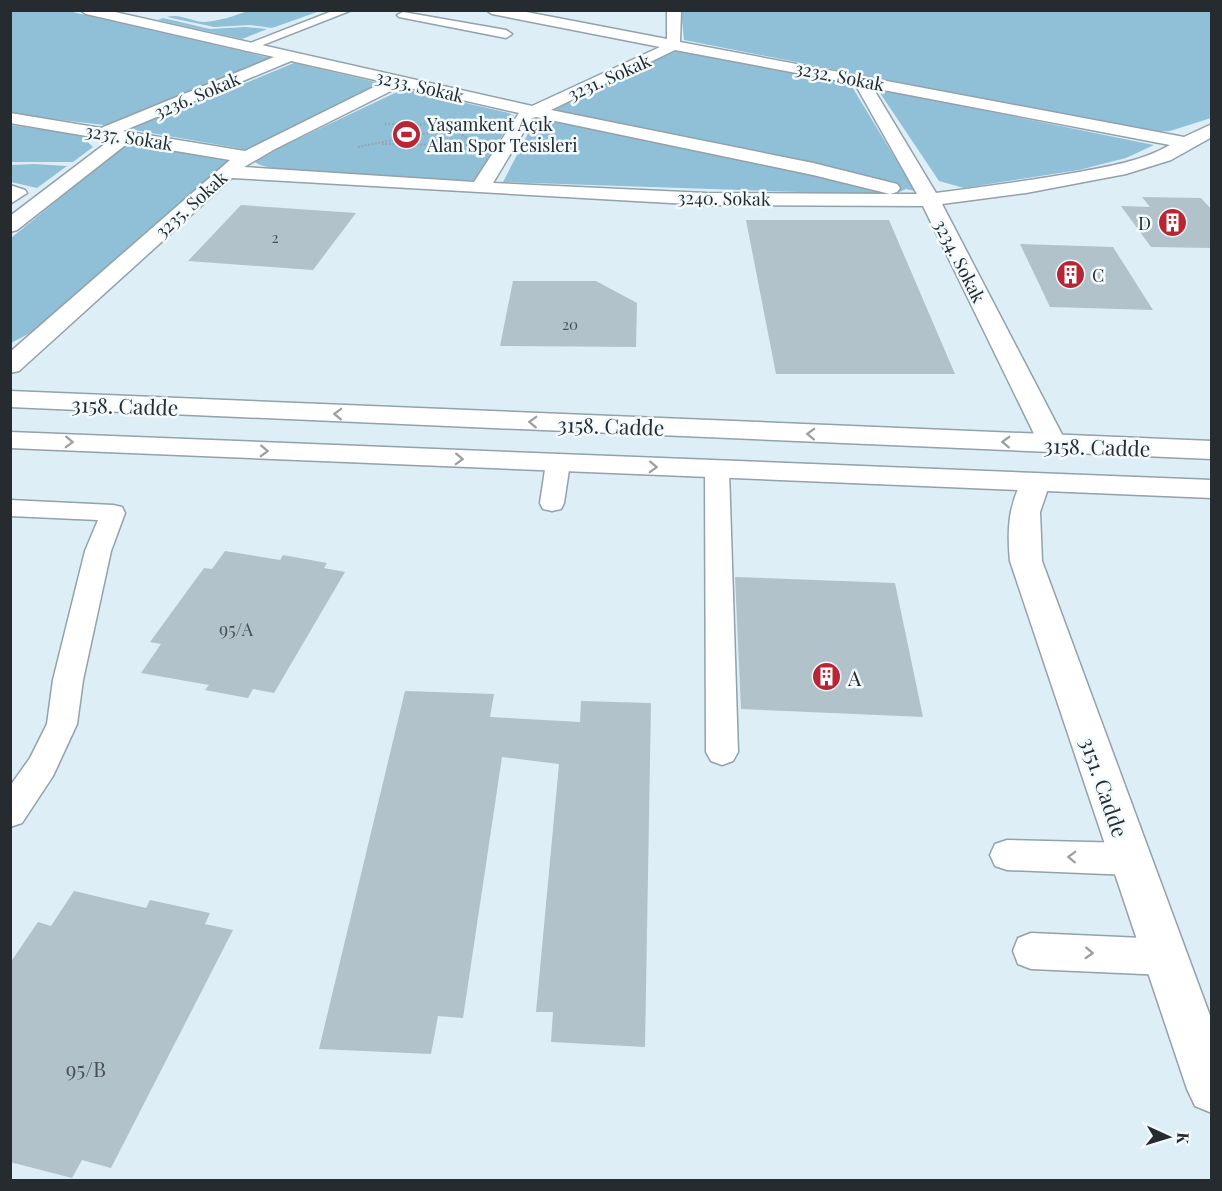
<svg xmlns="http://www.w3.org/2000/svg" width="1222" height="1191" viewBox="0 0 1222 1191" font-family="'Playfair Display',serif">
	<rect width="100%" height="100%" fill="#deeef7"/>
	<path fill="#90bfd8" d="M 250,10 L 320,11 L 272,28 L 250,25 L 214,27 L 167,17 C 180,13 192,22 204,22 C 220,21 234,16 250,10 Z
		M 11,11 L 68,11 L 275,59 L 112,126 L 11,114 Z
		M 681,11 L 1211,11 L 1211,118 L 1170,131 L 1152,132 L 684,40 Z
		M 163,18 L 210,29 L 245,27 L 267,29 L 242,39 L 158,20 Z
		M 680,49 L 842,81 L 851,85 L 915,191 L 906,189 L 893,195 L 503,182 L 535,120 L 543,117 L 549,108 Z
		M 294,63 L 384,84 L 248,150 L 134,130 L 134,127 L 185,105 L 190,106 Z
		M 409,90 L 509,113 L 514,116 L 475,180 L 466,181 C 436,180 268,176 255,162 L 281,147 L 399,91 Z
		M 878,90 L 884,90 L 1154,145 L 1126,158 L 1079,170 L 964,188 L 939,181 Z
		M 11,125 L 80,135 L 93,147 L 73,162 L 11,162 Z
		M 134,144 L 228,161 L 49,323 L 11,343 L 11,238 L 120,149 Z
		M 34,164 L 67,166 L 37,188 L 11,182 L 11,165 Z"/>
	<path fill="#b2c2cb" d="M 1142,197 L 1201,198 L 1212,210 L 1212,248 L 1151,247 L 1121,206 L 1150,207 Z
		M 241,205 L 356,213 L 313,270 L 188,261 Z
		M 746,220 L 889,220 L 955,374 L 776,374 Z
		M 1020,244 L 1113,247 L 1153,310 L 1050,307 Z
		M 513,281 L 596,281 L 637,303 L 636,347 L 500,346 Z
		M 225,551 L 280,560 L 283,555 L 327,563 L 324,568 L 345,572 L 274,693 L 253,689 L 248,698 L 205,690 L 209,685 L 141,673 L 161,644 L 150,642 L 204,568 L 212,569 Z
		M 735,577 L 895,583 L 923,717 L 741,709 Z
		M 405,691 L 494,694 L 490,717 L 580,722 L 581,701 L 651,703 L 645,1047 L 551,1042 L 553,1012 L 536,1012 L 559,764 L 502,757 L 463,1018 L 438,1016 L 431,1054 L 319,1049 Z
		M 74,891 L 146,908 L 150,900 L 210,913 L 205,924 L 233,930 L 111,1168 L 82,1160 L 72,1178 L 10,1162 L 10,963 L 38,922 L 51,926 Z"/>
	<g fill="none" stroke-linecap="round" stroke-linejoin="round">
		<defs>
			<path id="service" d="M 335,10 L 352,10 L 250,50 L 246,51 L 240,47 Z
				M 403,12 L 506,30 L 512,34 L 506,38 L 399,17 L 397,15 Z
				M 10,185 L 25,190 L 27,193 L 10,204 Z
				M 558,456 L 566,458 L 570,463 L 564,503 L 561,509 L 552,511 L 543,509 L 540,503 L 546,463 L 550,458 Z
				M 717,463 L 725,465 L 729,470 L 738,752 L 733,761 L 722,765 L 711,761 L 706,752 L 705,470 L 709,465 Z
				M 10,500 L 113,505 L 122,507 L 125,513 L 111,551 L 83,680 L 77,724 L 53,776 L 22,823 L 10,827 L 10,786 L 30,758 L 47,724 L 53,680 L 85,551 L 98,520 L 10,516 Z
				M 1007,840 L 1130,843 L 1142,848 L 1147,859 L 1142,870 L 1130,875 L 1007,870 L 995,866 L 990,855 L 995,844 Z
				M 1031,933 L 1165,939 L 1178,944 L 1183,957 L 1178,970 L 1165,975 L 1031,969 L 1018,964 L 1013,951 L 1018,938 Z"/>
			<path id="minor" d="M 80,10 L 106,10 L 532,106 L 660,47 L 492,14 L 486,10 L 516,10 L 667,39 L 667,10 L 681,10 L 680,42 L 1184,137 L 1212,124 L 1212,137 L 1171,160 L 1126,174 L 1026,193 L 942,204 L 1067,444 L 1063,450 L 1053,453 L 1043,450 L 1039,444 L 923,206 L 706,205 L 232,178 L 19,371 L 10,373 L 10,352 L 230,160 L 128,143 L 17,230 L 10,232 L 10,216 L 110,140 L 10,123 L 10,113 L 101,128 L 274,57 L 86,14 ZM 675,50 L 855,84 L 917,194 L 890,194 L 897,192 L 900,188 L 897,184 L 813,163 L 551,110 ZM 291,61 L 384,82 L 245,151 L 123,131 ZM 401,86 L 519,113 L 474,182 L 244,167 L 275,149 ZM 873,88 L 1170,145 C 1140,162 1106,167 1073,173 C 1027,181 982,187 936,193 ZM 536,117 L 813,175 L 890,194 L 706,193 L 493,183 L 532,118 Z
				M 1035,474 L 1045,476 L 1050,483 L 1040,512 L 1042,561 L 1212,1021 L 1212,1113 L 1195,1106 L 1187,1089 L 1010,561 C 1007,531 1008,503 1025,476 Z"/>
			<path id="tertiary" d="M 10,391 L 1212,441 L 1212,459 L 10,407 Z
				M 10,432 L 1212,480 L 1212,498 L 10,448 Z"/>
		</defs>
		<use href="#service" stroke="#92a1aa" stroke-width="3"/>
		<use href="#minor" stroke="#92a1aa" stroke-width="3"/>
		<use href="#tertiary" stroke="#92a1aa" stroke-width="3"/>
		<path stroke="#95a1a8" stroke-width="2" stroke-dasharray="1.5 2" stroke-linecap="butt" d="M 385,124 L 447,125
			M 454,128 L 472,142
			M 382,144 L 468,145
			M 358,147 L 459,127"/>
		<use href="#service" fill="#fff" fill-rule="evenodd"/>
		<use href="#minor" fill="#fff" fill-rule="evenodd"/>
		<use href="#tertiary" fill="#fff" fill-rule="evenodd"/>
	</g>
	<defs><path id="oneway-chevron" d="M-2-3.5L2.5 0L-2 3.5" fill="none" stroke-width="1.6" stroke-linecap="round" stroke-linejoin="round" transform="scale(1.5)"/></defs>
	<g stroke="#9da0a1">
		<use href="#oneway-chevron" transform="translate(338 414) rotate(-178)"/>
		<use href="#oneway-chevron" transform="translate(533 422) rotate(-178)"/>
		<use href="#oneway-chevron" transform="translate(811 434) rotate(-178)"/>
		<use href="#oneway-chevron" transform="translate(69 442) rotate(2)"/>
		<use href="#oneway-chevron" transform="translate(1006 442) rotate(-178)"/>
		<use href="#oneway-chevron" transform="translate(264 451) rotate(2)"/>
		<use href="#oneway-chevron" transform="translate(459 459) rotate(2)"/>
		<use href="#oneway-chevron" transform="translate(653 467) rotate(2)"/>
		<use href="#oneway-chevron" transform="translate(1072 857) rotate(-178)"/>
		<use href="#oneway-chevron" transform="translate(1089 953) rotate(3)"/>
	</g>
	<defs>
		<symbol id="stadium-disc" viewBox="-11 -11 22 22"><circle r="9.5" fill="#b82635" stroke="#f3fafd"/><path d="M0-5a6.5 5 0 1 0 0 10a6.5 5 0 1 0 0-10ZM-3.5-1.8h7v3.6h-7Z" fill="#fff"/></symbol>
		<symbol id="building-disc" viewBox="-11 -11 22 22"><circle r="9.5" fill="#b82635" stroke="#f3fafd"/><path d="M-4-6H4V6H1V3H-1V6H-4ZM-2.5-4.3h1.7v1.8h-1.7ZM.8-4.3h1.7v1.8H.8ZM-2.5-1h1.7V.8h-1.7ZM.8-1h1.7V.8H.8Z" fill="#fff"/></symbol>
	</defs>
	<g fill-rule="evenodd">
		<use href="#stadium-disc" x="390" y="118" width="33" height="33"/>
		<use href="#building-disc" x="1156" y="206" width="33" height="33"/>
		<use href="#building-disc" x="1054" y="258" width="33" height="33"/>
		<use href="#building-disc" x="810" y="660" width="33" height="33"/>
	</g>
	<g text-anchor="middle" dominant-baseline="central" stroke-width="5" stroke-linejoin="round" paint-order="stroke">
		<g font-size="15" fill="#485155">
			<text x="275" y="237">2</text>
			<text x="570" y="324">20</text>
		</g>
		<g font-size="18" fill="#252b2e" stroke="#f3fafd">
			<text transform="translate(840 76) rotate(11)">3232. Sokak</text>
			<text transform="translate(609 77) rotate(-24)">3231. Sokak</text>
			<text transform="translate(420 86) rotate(13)">3233. Sokak</text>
			<text transform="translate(197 95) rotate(-23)">3236. Sokak</text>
			<text transform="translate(129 137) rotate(9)">3237. Sokak</text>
			<text transform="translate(724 198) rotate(1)">3240. Sokak</text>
			<text transform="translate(191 204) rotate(-42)">3235. Sokak</text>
			<text transform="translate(960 261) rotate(63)">3234. Sokak</text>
		</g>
		<g font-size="18" fill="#252b2e" stroke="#f3fafd" text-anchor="start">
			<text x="427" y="124">Yaşamkent Açık<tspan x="427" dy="21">Alan Spor Tesisleri</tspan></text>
			<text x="1151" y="223" text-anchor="end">D</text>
			<text x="1092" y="275">C</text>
		</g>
		<g font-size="18" fill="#485155">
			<text x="236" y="629">95/A</text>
		</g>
		<g font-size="21" fill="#252b2e" stroke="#f3fafd">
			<text transform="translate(125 405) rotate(2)">3158. Cadde</text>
			<text transform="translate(611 425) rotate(2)">3158. Cadde</text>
			<text transform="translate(1097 446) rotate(2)">3158. Cadde</text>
			<text transform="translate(1105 787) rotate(71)">3151. Cadde</text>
		</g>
		<g font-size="21" fill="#252b2e" stroke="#f3fafd" text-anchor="start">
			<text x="848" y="677">A</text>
		</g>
		<g font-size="21" fill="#485155">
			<text x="86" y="1068">95/B</text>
		</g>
	</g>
	<rect width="1222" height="1191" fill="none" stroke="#252b2e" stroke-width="24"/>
	<g transform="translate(1168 1137) rotate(94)" stroke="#f3fafd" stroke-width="4.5" paint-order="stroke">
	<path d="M0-4.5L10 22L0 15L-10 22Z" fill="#252b2e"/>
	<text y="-9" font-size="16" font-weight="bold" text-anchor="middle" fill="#252b2e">K</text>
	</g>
</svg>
